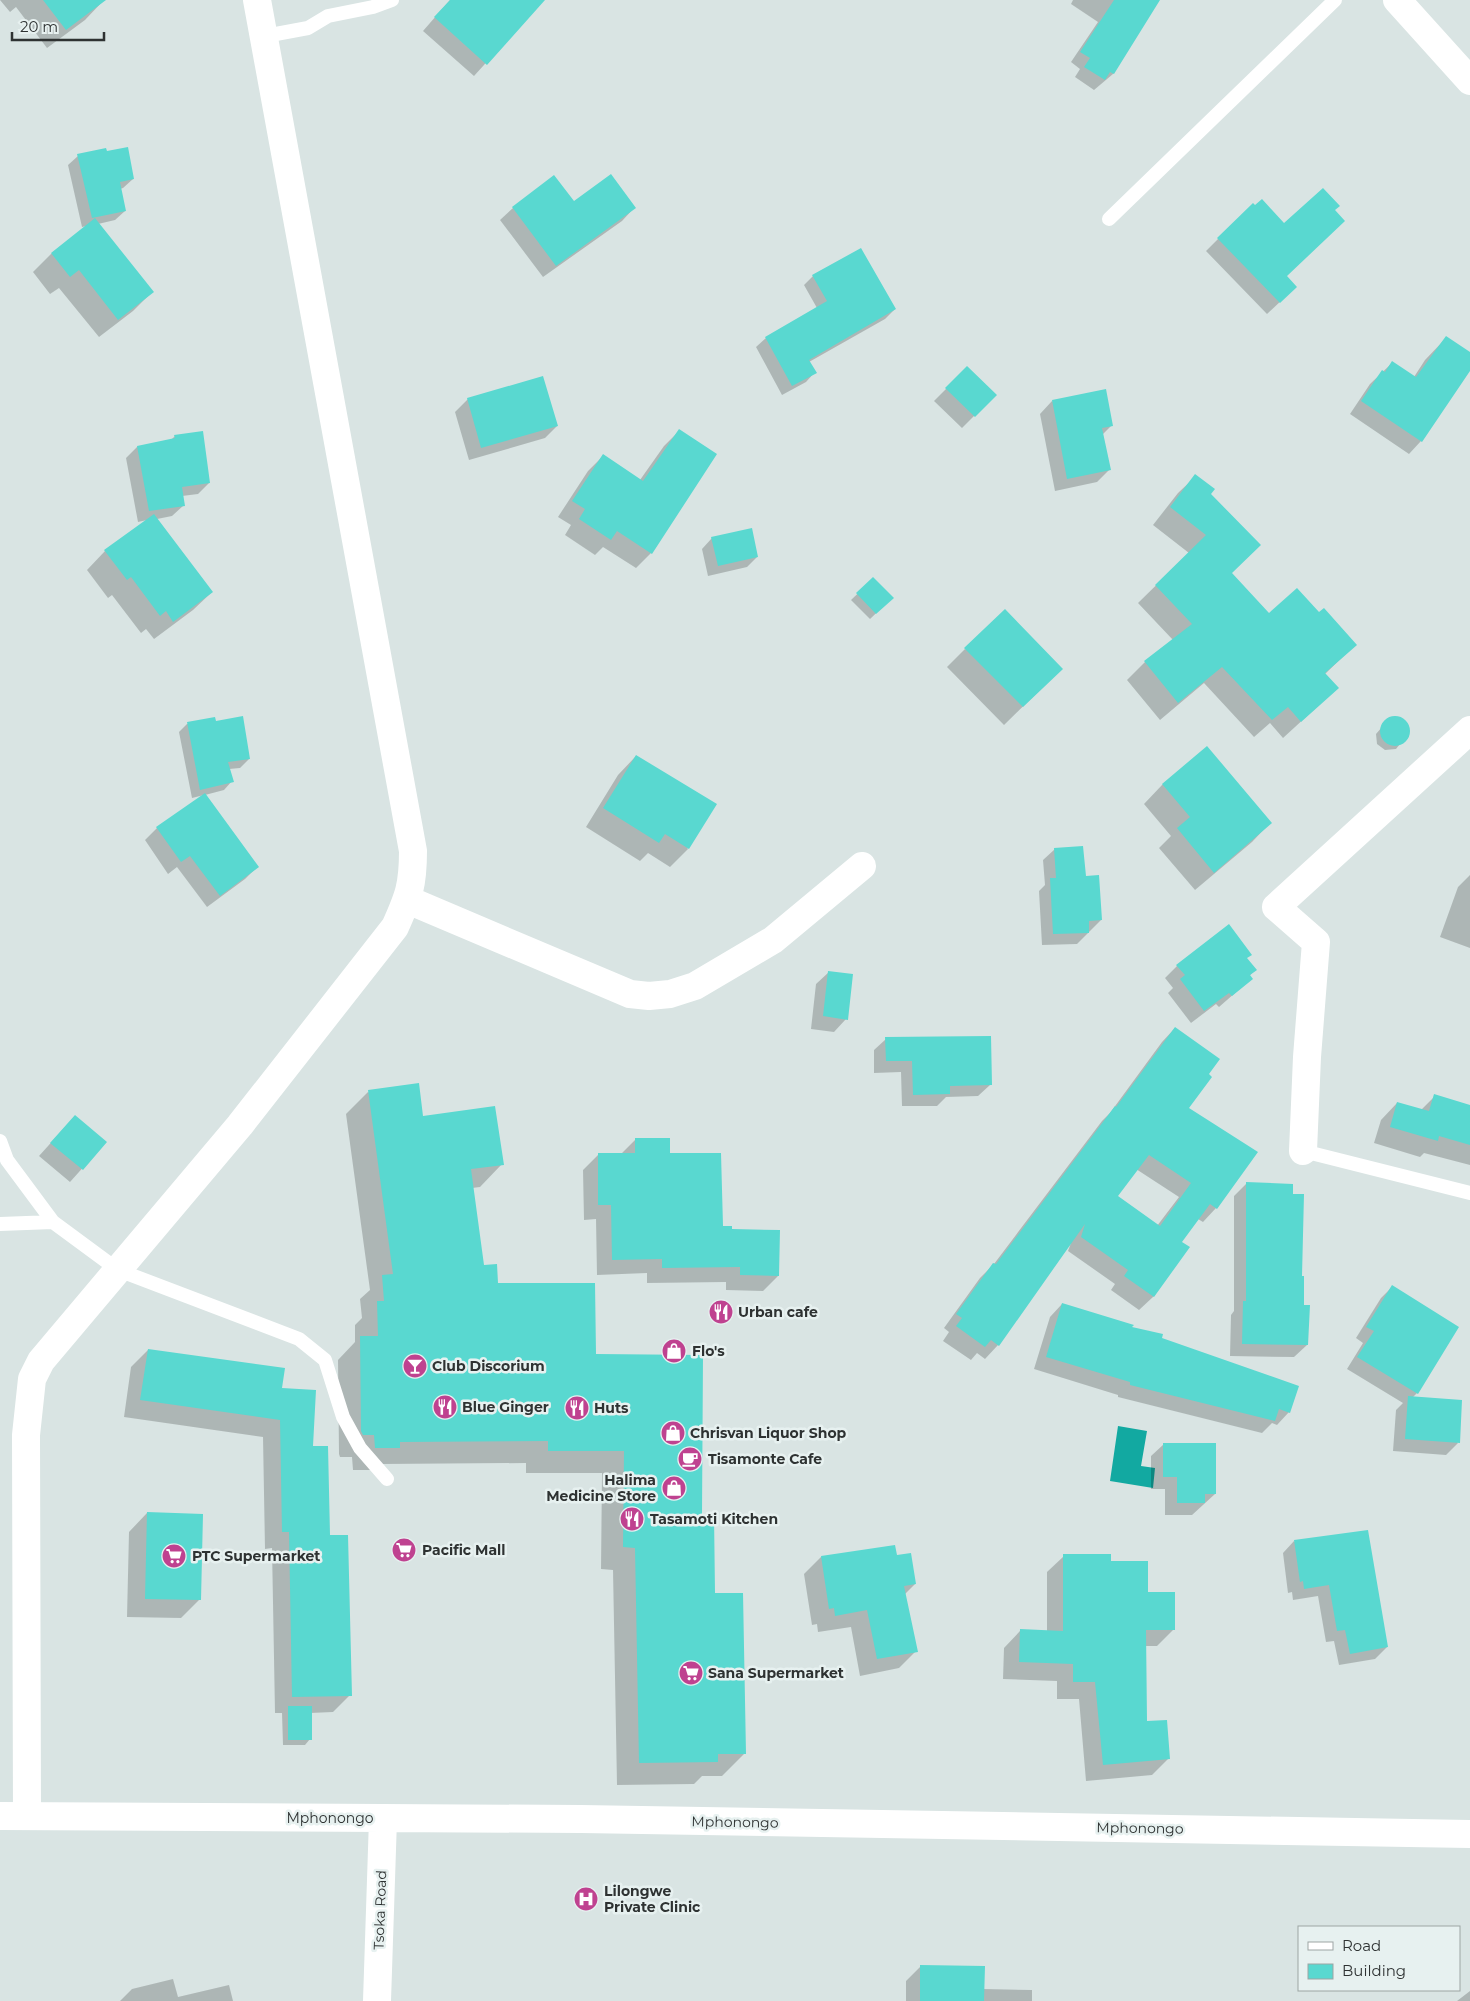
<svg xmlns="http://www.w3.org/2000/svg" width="1470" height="2001" viewBox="0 0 1470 2001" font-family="Montserrat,sans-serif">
	<rect width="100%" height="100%" fill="#d9e4e3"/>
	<path fill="#12a9a1" d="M 1118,1426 L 1147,1431 L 1141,1466 L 1155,1468 L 1153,1488 L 1110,1481 Z"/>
	<path fill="#0003" fill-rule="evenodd" d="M 0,0 L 102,0 L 103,1 L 85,20 L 47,48 L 16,7 L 10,12 Z
		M 450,0 L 543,0 L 474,76 L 423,31 Z
		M 1073,0 L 1159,0 L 1113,74 L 1094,90 L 1075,77 L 1080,69 L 1071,62 L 1098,22 L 1071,4 Z
		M 78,156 L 133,179 L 123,188 L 120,189 L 125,211 L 115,220 L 98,224 L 152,292 L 133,311 L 99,337 L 59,288 L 50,294 L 33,272 L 51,254 L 87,226 L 82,227 L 68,165 Z
		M 554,177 L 573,203 L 634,208 L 622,221 L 543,277 L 500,220 L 513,208 Z
		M 1334,210 L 1286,277 L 1283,299 L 1267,314 L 1206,251 L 1218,239 L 1284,225 Z
		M 813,276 L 895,309 L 885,319 L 809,362 L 815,372 L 806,382 L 782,395 L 756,347 L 766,338 L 817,308 L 804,285 Z
		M 1446,338 L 1470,354 L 1470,369 L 1421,441 L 1409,454 L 1350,414 L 1370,384 L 1392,363 L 1414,377 L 1425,360 Z
		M 967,368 L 995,395 L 962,428 L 934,401 Z
		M 468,399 L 557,426 L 545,438 L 469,460 L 455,412 Z
		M 1052,401 L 1112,425 L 1102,435 L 1109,470 L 1097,482 L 1055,491 L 1040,414 Z
		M 679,431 L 651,553 L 636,568 L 603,547 L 595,555 L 565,535 L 571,525 L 558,517 L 588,471 L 603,456 L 640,480 L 664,446 Z
		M 175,436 L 209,483 L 198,494 L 182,496 L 184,505 L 172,516 L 157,519 L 212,592 L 193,610 L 154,639 L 146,629 L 141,633 L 112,595 L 108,598 L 87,570 L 105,551 L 147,520 L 138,522 L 126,458 L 137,447 L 171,440 Z
		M 1196,476 L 1209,494 L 1231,573 L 1268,614 L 1319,614 L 1355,645 L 1325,674 L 1319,705 L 1283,738 L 1270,723 L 1254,737 L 1204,683 L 1160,720 L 1127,680 L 1145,662 L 1173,640 L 1138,603 L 1189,553 L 1153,525 L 1178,493 Z
		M 712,538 L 757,557 L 747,567 L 708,576 L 702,549 Z
		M 873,579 L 892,598 L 870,619 L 851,600 Z
		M 965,649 L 1043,687 L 1004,725 L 947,667 Z
		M 1399,718 L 1407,724 L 1408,734 L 1396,749 L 1385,750 L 1377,744 L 1376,734 L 1389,719 Z
		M 215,722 L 249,759 L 240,768 L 229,769 L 232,781 L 224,790 L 205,795 L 257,867 L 245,879 L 207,907 L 177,867 L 168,874 L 145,840 L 157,828 L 204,795 L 192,798 L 179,732 L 187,724 Z
		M 1206,748 L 1270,823 L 1252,842 L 1195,890 L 1159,848 L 1171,836 L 1144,804 L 1162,785 Z
		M 636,756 L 688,849 L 670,867 L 648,853 L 640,861 L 586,827 L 618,775 Z
		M 1055,849 L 1085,877 L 1101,920 L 1077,944 L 1042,945 L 1039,891 L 1045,885 L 1043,860 Z
		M 1470,875 L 1470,948 L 1440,937 L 1458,887 Z
		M 1246,959 L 1255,970 L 1249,976 L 1251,979 L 1219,1007 L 1216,1004 L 1191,1023 L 1168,993 L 1173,988 L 1165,978 L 1177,966 Z
		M 829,972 L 846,1019 L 834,1032 L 811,1029 L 816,984 Z
		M 1175,1028 L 1188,1108 L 1216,1208 L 1203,1222 L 1198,1219 L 1180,1243 L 1188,1248 L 1153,1297 L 1139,1310 L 1111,1290 L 1115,1284 L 1068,1251 L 1071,1243 L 998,1345 L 985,1359 L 977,1353 L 971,1360 L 943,1341 L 949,1332 L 944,1328 L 980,1278 L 994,1264 L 1102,1121 L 1110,1113 L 1162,1042 ZM 1136,1169 L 1179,1197 L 1157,1226 L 1116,1197 Z
		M 886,1039 L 990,1085 L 978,1096 L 946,1097 L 937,1106 L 902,1106 L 901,1072 L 874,1073 L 874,1050 Z
		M 368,1092 L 422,1117 L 502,1164 L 480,1187 L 472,1188 L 483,1266 L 497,1284 L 595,1355 L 700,1515 L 745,1753 L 722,1776 L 702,1776 L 694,1784 L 617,1785 L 613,1570 L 601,1569 L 602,1473 L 526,1473 L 526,1463 L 382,1464 L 376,1470 L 353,1470 L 352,1457 L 340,1457 L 339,1454 L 338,1360 L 355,1342 L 355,1325 L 362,1318 L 360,1299 L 370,1290 L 346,1114 Z
		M 1434,1097 L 1470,1108 L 1470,1165 L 1424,1153 L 1420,1157 L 1374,1143 L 1381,1120 L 1397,1103 L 1421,1110 Z
		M 75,1116 L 105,1143 L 70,1182 L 39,1156 Z
		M 635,1140 L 722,1228 L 731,1230 L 778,1276 L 763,1291 L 726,1290 L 726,1282 L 647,1283 L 647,1273 L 597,1275 L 596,1219 L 584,1220 L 583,1170 L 598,1155 L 621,1154 Z
		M 1246,1184 L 1301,1277 L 1307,1345 L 1294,1357 L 1230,1356 L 1231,1315 L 1234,1311 L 1234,1196 Z
		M 1392,1287 L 1417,1393 L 1412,1398 L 1458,1443 L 1446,1455 L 1393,1451 L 1396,1410 L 1403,1403 L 1347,1369 L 1363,1343 L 1356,1338 L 1381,1298 Z
		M 1062,1304 L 1161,1339 L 1289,1412 L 1277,1425 L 1272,1423 L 1262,1433 L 1118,1397 L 1118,1395 L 1034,1369 L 1050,1317 Z
		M 148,1350 L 281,1389 L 328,1536 L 350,1695 L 333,1712 L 310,1713 L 310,1739 L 305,1745 L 283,1745 L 282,1713 L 275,1713 L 272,1548 L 265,1549 L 263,1437 L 124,1417 L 131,1367 Z
		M 1164,1444 L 1215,1494 L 1192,1515 L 1165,1515 L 1165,1489 L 1151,1489 L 1151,1456 Z
		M 147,1513 L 200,1599 L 181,1618 L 127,1617 L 129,1532 Z
		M 1294,1541 L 1387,1647 L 1375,1659 L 1339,1665 L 1334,1641 L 1326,1642 L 1318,1596 L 1293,1600 L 1292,1592 L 1288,1593 L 1283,1553 Z
		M 896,1556 L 915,1584 L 905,1594 L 916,1651 L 899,1668 L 860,1676 L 851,1627 L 818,1632 L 817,1624 L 812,1625 L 804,1574 L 821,1557 Z
		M 1064,1556 L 1147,1594 L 1174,1629 L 1157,1646 L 1145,1646 L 1146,1723 L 1169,1758 L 1152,1775 L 1086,1781 L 1079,1699 L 1057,1699 L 1057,1681 L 1003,1679 L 1004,1648 L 1020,1631 L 1047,1632 L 1047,1572 Z
		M 921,1966 L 983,1989 L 1032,1990 L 1032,2001 L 906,2001 L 906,1981 Z
		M 173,1979 L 178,1997 L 229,1985 L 233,2001 L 120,2001 L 132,1989 Z
		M 1470,1991 L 1470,2001 L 1457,2001 Z"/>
	<path fill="#59d8d0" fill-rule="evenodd" d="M 43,0 L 106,0 L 66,30 Z
		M 450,0 L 545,0 L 487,65 L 434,17 Z
		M 1114,0 L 1160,0 L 1114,74 L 1110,72 L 1105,80 L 1084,67 L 1090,58 L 1080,52 Z
		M 128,147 L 134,179 L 120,182 L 126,211 L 92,218 L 77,154 L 106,148 L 107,151 Z
		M 611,174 L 636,208 L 556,266 L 512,207 L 554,175 L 574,201 Z
		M 1323,188 L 1340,206 L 1335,210 L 1345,221 L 1287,276 L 1297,287 L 1280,303 L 1217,238 L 1253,203 L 1255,205 L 1262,199 L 1284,223 Z
		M 95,218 L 154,292 L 118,320 L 79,270 L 70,277 L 51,253 Z
		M 861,248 L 896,309 L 809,360 L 817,373 L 792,386 L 765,337 L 827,301 L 812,275 Z
		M 1446,336 L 1470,352 L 1470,371 L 1422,442 L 1361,401 L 1382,370 L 1385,372 L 1392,361 L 1416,377 Z
		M 967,366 L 997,395 L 975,417 L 945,388 Z
		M 543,376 L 558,426 L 481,448 L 467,398 Z
		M 1106,389 L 1113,426 L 1102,428 L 1111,470 L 1067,479 L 1052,400 Z
		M 679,429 L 717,454 L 652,554 L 617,531 L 611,540 L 579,519 L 585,509 L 572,501 L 603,454 L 643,481 Z
		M 203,431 L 210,483 L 182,487 L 185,506 L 149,511 L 137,446 L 175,438 L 174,435 Z
		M 1195,474 L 1215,489 L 1211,494 L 1261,545 L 1232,573 L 1269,613 L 1297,588 L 1319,612 L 1324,608 L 1357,645 L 1325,673 L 1339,688 L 1301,722 L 1288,707 L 1272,720 L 1222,667 L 1178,703 L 1144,661 L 1192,624 L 1155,585 L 1206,535 L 1170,507 Z
		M 154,514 L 213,592 L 173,622 L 166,611 L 160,616 L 131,577 L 127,580 L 104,550 Z
		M 752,528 L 758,557 L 718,566 L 711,537 Z
		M 873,577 L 894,598 L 876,614 L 856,593 Z
		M 1005,609 L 1063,669 L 1023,707 L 964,648 Z
		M 243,716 L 250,759 L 228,762 L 234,782 L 200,790 L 187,722 L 215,717 L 216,721 Z
		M1380 731a15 15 0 1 1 30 0a15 15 0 1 1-30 0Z
		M 1207,746 L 1272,823 L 1214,873 L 1177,828 L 1190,817 L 1162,784 Z
		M 636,755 L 717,804 L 689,849 L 665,834 L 659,843 L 603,808 Z
		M 205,793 L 259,867 L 220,896 L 190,856 L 181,862 L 156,827 Z
		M 1083,846 L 1086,876 L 1099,875 L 1102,920 L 1089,921 L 1089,933 L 1053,934 L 1050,878 L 1056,878 L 1054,848 Z
		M 1229,924 L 1252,955 L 1247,958 L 1257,970 L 1250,975 L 1253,979 L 1232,996 L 1229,993 L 1204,1011 L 1180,979 L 1185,975 L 1176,965 Z
		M 828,971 L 853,974 L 848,1020 L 823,1016 Z
		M 1175,1027 L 1220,1059 L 1209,1074 L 1212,1077 L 1189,1108 L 1258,1152 L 1217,1209 L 1210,1204 L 1182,1242 L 1190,1247 L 1154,1297 L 1124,1276 L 1128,1270 L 1081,1237 L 1085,1224 L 999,1346 L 991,1340 L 985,1347 L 956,1326 L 962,1318 L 956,1314 L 993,1263 L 996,1264 L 1115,1106 L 1116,1107 ZM 1149,1155 L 1191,1183 L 1160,1226 L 1118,1196 Z
		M 991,1036 L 992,1085 L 950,1086 L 950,1094 L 913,1095 L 912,1061 L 886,1061 L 885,1037 Z
		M 419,1083 L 423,1116 L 495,1106 L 504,1165 L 471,1169 L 484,1265 L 497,1264 L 498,1283 L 595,1283 L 596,1354 L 703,1355 L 702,1514 L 714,1514 L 715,1593 L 743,1593 L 746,1754 L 718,1754 L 718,1762 L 639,1763 L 635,1548 L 623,1547 L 624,1451 L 548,1451 L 548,1441 L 400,1442 L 400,1448 L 375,1448 L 374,1435 L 363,1435 L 361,1431 L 360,1336 L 378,1336 L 377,1301 L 384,1301 L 382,1275 L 393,1274 L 368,1090 Z
		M 1434,1094 L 1470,1105 L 1470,1145 L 1439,1136 L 1438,1141 L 1390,1127 L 1397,1102 L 1429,1111 Z
		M 75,1115 L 107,1142 L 83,1170 L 50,1143 Z
		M 635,1138 L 670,1138 L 670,1153 L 721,1153 L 723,1226 L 732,1226 L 732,1229 L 780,1230 L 779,1276 L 740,1275 L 740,1267 L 662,1268 L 662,1259 L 612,1260 L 611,1205 L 598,1205 L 598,1153 L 635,1153 Z
		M 1246,1182 L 1293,1184 L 1293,1194 L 1304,1194 L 1302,1276 L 1304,1276 L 1304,1305 L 1310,1305 L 1308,1345 L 1242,1344 L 1243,1301 L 1246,1301 Z
		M 1392,1285 L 1459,1327 L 1418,1394 L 1357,1357 L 1374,1331 L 1366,1327 Z
		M 1062,1303 L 1134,1325 L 1132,1327 L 1163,1334 L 1162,1338 L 1299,1386 L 1290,1413 L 1279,1409 L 1275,1421 L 1130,1385 L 1130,1382 L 1046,1357 Z
		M 148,1349 L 285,1368 L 282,1388 L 316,1390 L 313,1446 L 328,1446 L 330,1535 L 348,1535 L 352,1696 L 292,1697 L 289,1532 L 282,1532 L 280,1420 L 140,1400 Z
		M 1408,1396 L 1462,1400 L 1460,1443 L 1405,1439 Z
		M 1163,1443 L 1216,1443 L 1216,1494 L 1205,1494 L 1205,1503 L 1177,1503 L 1177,1477 L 1163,1477 Z
		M 147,1512 L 203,1514 L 201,1600 L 145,1599 Z
		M 1368,1530 L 1388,1647 L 1350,1654 L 1345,1630 L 1337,1631 L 1329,1585 L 1304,1589 L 1303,1581 L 1300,1582 L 1294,1540 Z
		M 895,1545 L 897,1555 L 911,1553 L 916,1584 L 904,1586 L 918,1652 L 877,1659 L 867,1610 L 835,1616 L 834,1608 L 829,1609 L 821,1556 Z
		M 1063,1554 L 1111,1554 L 1111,1561 L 1148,1561 L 1148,1592 L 1175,1592 L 1175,1630 L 1146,1630 L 1147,1721 L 1167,1720 L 1170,1759 L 1103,1765 L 1095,1682 L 1073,1682 L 1073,1664 L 1019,1662 L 1020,1629 L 1063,1631 Z
		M 288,1706 L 312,1706 L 312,1740 L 288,1740 Z
		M 920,1965 L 985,1966 L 984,2001 L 920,2001 Z"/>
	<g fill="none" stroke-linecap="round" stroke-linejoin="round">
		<path stroke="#fff" stroke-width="14" d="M 265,36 L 308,28 L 328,16 L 373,7 L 392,0
			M 1109,219 L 1335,0
			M 0,1141 L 7,1160 L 53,1222
			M 1303,1151 L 1470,1193
			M 0,1224 L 53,1222 L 118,1270 L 299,1339 L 325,1360 L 343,1417 L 360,1448 L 387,1479"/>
		<path stroke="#fff" stroke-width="28" d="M 1397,0 L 1470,81
			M 408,900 L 630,994 L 649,996 L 670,994 L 695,986 L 773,940 L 862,866
			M 1303,1151 L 1307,1057 L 1316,942 L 1276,907 L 1470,730
			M 0,1816 L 581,1819 L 1470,1834
			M 27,1816 L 26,1435 L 32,1379 L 41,1361 L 240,1125 L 395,927 C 409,896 413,885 413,851 L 257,0
			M 377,2001 L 383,1819"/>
	</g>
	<defs>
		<symbol id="restaurant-disc" viewBox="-11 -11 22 22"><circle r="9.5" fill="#bf4290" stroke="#e7f1f0"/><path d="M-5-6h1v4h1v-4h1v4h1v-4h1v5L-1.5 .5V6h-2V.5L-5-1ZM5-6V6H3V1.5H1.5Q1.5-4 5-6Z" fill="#fff"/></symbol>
		<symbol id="shop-disc" viewBox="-11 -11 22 22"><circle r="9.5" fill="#bf4290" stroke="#e7f1f0"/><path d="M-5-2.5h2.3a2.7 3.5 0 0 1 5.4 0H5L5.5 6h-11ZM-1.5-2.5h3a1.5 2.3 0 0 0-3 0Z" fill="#fff"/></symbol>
		<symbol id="bar-disc" viewBox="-11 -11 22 22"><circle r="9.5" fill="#bf4290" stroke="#e7f1f0"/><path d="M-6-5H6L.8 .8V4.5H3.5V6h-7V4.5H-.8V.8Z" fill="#fff"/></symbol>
		<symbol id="cafe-disc" viewBox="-11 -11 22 22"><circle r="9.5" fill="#bf4290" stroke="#e7f1f0"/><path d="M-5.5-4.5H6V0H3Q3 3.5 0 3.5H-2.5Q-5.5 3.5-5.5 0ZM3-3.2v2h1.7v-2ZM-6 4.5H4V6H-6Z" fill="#fff"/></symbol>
		<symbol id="supermarket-disc" viewBox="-11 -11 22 22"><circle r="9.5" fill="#bf4290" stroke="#e7f1f0"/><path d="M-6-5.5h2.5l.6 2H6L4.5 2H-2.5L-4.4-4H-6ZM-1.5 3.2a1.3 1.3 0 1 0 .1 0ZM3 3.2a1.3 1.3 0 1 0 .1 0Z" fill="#fff"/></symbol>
		<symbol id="hospital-disc" viewBox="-11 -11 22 22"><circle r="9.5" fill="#bf4290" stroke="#e7f1f0"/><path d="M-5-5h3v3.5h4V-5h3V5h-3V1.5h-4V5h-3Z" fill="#fff"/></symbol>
	</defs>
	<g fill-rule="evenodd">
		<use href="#restaurant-disc" x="707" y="1298" width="28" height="28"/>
		<use href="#shop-disc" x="660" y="1337" width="28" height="28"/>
		<use href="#bar-disc" x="401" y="1352" width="28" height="28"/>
		<use href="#restaurant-disc" x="431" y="1393" width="28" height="28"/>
		<use href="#restaurant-disc" x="563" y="1394" width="28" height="28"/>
		<use href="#shop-disc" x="659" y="1419" width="28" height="28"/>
		<use href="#cafe-disc" x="676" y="1445" width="28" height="28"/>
		<use href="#shop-disc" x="660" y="1474" width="28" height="28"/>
		<use href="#restaurant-disc" x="618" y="1505" width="28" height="28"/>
		<use href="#supermarket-disc" x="390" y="1536" width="28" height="28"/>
		<use href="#supermarket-disc" x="160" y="1542" width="28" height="28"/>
		<use href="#supermarket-disc" x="677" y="1659" width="28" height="28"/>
		<use href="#hospital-disc" x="572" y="1885" width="28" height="28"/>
	</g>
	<g text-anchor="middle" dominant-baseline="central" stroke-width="5" stroke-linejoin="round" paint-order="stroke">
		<g font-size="14" font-weight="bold" fill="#2e3232" stroke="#e7f1f0" text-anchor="start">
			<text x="738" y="1312">Urban cafe</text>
			<text x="692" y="1351">Flo's</text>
			<text x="432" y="1366">Club Discorium</text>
			<text x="462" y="1407">Blue Ginger</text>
			<text x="594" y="1408">Huts</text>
			<text x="690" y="1433">Chrisvan Liquor Shop</text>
			<text x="708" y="1459">Tisamonte Cafe</text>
			<text x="656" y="1480" text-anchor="end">Halima<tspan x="656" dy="16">Medicine Store</tspan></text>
			<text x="650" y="1519">Tasamoti Kitchen</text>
			<text x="422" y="1550">Pacific Mall</text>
			<text x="192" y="1556">PTC Supermarket</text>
			<text x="708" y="1673">Sana Supermarket</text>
			<text x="604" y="1891">Lilongwe<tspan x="604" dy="16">Private Clinic</tspan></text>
		</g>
		<g font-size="14" fill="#2e3232" stroke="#e7f1f0">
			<text x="330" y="1818">Mphonongo</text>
			<text transform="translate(735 1822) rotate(1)">Mphonongo</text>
			<text transform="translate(1140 1828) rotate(1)">Mphonongo</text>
			<text transform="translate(380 1910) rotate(-88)">Tsoka Road</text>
		</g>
	</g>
	<rect x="1298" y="1926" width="162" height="65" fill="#e7f1f0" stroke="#9da5a4"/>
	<rect x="1308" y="1942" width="25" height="8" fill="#ffffff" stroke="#9da5a4"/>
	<text x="1342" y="1951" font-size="15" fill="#2e3232">Road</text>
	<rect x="1308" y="1964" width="25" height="15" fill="#59d8d0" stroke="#9da5a4"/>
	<text x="1342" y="1976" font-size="15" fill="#2e3232">Building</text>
	<path d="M12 32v8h92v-8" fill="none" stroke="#2e3232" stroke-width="2.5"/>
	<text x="20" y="32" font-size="15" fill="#2e3232" stroke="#e7f1f0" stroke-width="4" paint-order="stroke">20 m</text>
</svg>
